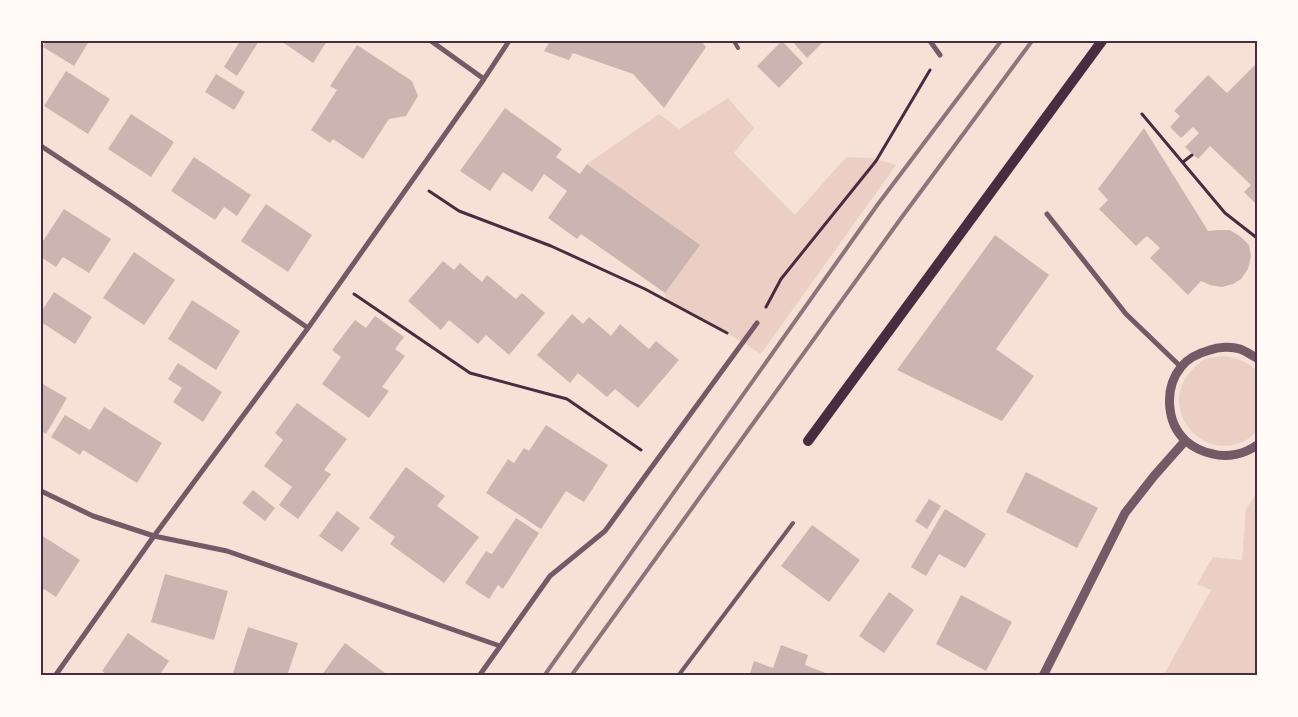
<svg xmlns="http://www.w3.org/2000/svg" width="1298" height="717" viewBox="0 0 1298 717" font-family="Overpass,sans-serif">
	<rect width="100%" height="100%" fill="#f7e1d7"/>
	<path fill="#ebcfc5" d="M 728,98 L 754,128 L 734,153 L 795,215 L 846,157 L 872,158 L 896,165 L 761,354 L 737,339 L 667,301 L 665,293 L 699,245 L 587,164 L 659,114 L 679,129 Z
		M 1224,356 C 1237,358 1247,361 1257,371 L 1257,431 C 1254,433 1251,437 1248,439 C 1205,465 1157,411 1190,372 C 1195,366 1201,361 1208,358 C 1213,357 1219,357 1224,356 Z
		M 1257,492 L 1257,676 L 1163,676 L 1211,590 L 1197,584 L 1213,557 L 1242,560 L 1246,509 Z"/>
	<path fill="#ccb4b1" d="M 46,41 L 84,41 L 88,43 L 74,66 L 43,47 Z
		M 240,41 L 259,41 L 237,76 L 224,67 Z
		M 281,41 L 327,41 L 313,63 Z
		M 550,41 L 701,41 L 706,47 L 664,108 L 633,74 L 573,53 L 569,60 L 544,51 Z
		M 782,41 L 803,63 L 779,88 L 757,66 Z
		M 792,41 L 824,41 L 807,58 Z
		M 357,45 L 412,81 L 418,96 L 406,116 L 389,119 L 363,159 L 333,139 L 330,143 L 311,130 L 337,90 L 330,86 Z
		M 1257,63 L 1257,205 L 1244,192 L 1251,185 L 1210,146 L 1198,159 L 1185,147 L 1199,133 L 1193,127 L 1181,138 L 1170,127 L 1180,116 L 1174,111 L 1208,75 L 1227,93 Z
		M 66,71 L 110,99 L 88,134 L 44,106 Z
		M 216,74 L 245,92 L 234,110 L 205,92 Z
		M 505,108 L 562,149 L 556,157 L 580,174 L 587,164 L 700,245 L 665,293 L 581,234 L 577,239 L 548,218 L 567,191 L 544,174 L 532,192 L 503,172 L 490,191 L 460,171 Z
		M 131,114 L 174,142 L 151,177 L 108,149 Z
		M 1144,128 L 1208,231 L 1217,230 L 1230,230 L 1241,237 L 1249,245 L 1251,256 L 1248,269 L 1241,279 L 1233,284 L 1222,287 L 1210,285 L 1201,281 L 1188,295 L 1150,258 L 1160,248 L 1147,236 L 1136,246 L 1099,209 L 1108,200 L 1098,189 Z
		M 194,157 L 251,195 L 237,216 L 224,207 L 215,220 L 171,191 Z
		M 266,204 L 312,235 L 288,272 L 241,241 Z
		M 64,209 L 111,239 L 89,273 L 63,257 L 56,267 L 41,257 L 41,244 Z
		M 995,235 L 1049,275 L 996,349 L 1034,376 L 1002,421 L 897,370 Z
		M 134,252 L 175,280 L 144,325 L 103,298 Z
		M 443,261 L 454,270 L 460,263 L 482,282 L 487,275 L 516,299 L 522,293 L 545,313 L 509,355 L 486,335 L 478,344 L 449,320 L 441,330 L 408,301 Z
		M 54,292 L 92,317 L 75,344 L 41,322 L 41,312 Z
		M 192,300 L 240,331 L 216,370 L 168,339 Z
		M 572,314 L 583,324 L 589,317 L 611,336 L 620,324 L 649,349 L 656,341 L 679,360 L 638,408 L 615,389 L 607,397 L 578,373 L 570,383 L 537,355 Z
		M 375,316 L 404,337 L 395,349 L 405,356 L 382,387 L 389,391 L 369,418 L 322,384 L 341,357 L 332,350 L 355,320 L 366,328 Z
		M 178,363 L 222,392 L 203,422 L 173,402 L 182,388 L 168,379 Z
		M 41,383 L 67,398 L 46,434 L 41,431 Z
		M 297,403 L 347,439 L 324,470 L 331,474 L 298,519 L 279,505 L 292,487 L 264,466 L 283,440 L 275,433 Z
		M 104,407 L 162,443 L 137,483 L 83,450 L 80,455 L 51,437 L 65,415 L 90,430 Z
		M 546,425 L 608,465 L 584,502 L 566,491 L 541,529 L 486,493 L 508,459 L 514,463 L 524,448 L 529,451 Z
		M 406,467 L 445,496 L 437,506 L 479,537 L 444,583 L 390,544 L 395,537 L 369,518 Z
		M 1026,472 L 1098,508 L 1077,548 L 1006,512 Z
		M 253,490 L 275,508 L 265,521 L 242,503 Z
		M 929,499 L 941,506 L 927,529 L 915,521 Z
		M 945,509 L 986,534 L 965,568 L 939,554 L 926,576 L 911,567 Z
		M 337,511 L 360,528 L 342,552 L 319,536 Z
		M 516,518 L 539,533 L 503,589 L 498,585 L 489,599 L 465,583 L 486,551 L 492,554 Z
		M 812,525 L 860,560 L 829,602 L 781,566 Z
		M 41,535 L 80,560 L 56,597 L 44,589 L 41,594 Z
		M 165,574 L 228,591 L 214,640 L 151,622 Z
		M 889,592 L 914,610 L 884,653 L 859,636 Z
		M 961,595 L 1012,622 L 986,671 L 936,644 Z
		M 248,627 L 298,643 L 287,676 L 232,676 Z
		M 128,633 L 169,661 L 159,676 L 109,676 L 102,671 Z
		M 345,643 L 389,676 L 321,676 Z
		M 781,645 L 808,655 L 805,665 L 828,674 L 827,676 L 749,676 L 754,661 L 773,668 Z"/>
	<g fill="none" stroke-linecap="round" stroke-linejoin="round">
		<path stroke="#4a2c40" stroke-width="3" d="M 1142,114 L 1225,213 L 1257,238
			M 1183,162 L 1192,155
			M 429,191 L 459,211 L 551,246 L 645,289 L 727,333
			M 354,294 L 470,373 L 567,399 L 641,450
			M 766,307 L 781,279 L 876,161 L 930,70"/>
		<path stroke="#755966" stroke-width="4" d="M 734,41 L 738,48
			M 678,676 L 793,523"/>
		<path stroke="#755966" stroke-width="5" d="M 431,41 L 484,79
			M 930,41 L 940,55
			M 41,146 L 126,202 L 308,328
			M 1047,214 L 1126,314 L 1181,367
			M 41,491 L 93,516 L 154,536 L 227,551 L 500,646
			M 55,676 L 154,536 L 308,328 L 484,79 L 509,41
			M 479,676 L 550,576 L 605,531 L 757,323"/>
		<path stroke="#755966" stroke-width="9" d="M 1257,358 C 1251,355 1246,351 1240,349 C 1231,346 1218,347 1210,350 C 1199,353 1188,358 1181,367 C 1164,388 1166,423 1186,441 C 1194,448 1203,452 1213,454 C 1227,458 1245,454 1257,445
			M 1043,676 L 1125,513 L 1154,476 L 1185,441"/>
		<path stroke="#4a2c40" stroke-width="10" d="M 808,441 L 1102,41"/>
		<path stroke="#8f747c" stroke-width="4" d="M 544,676 L 878,204 L 1001,41
			M 571,676 L 899,221 L 1032,41"/>
	</g>
	<rect width="1298" height="717" fill="none" stroke="#fffaf5" stroke-width="85"/>
	<rect x="42" y="42" width="1214" height="632" fill="none" stroke="#4a2c40" stroke-width="2"/>
</svg>
